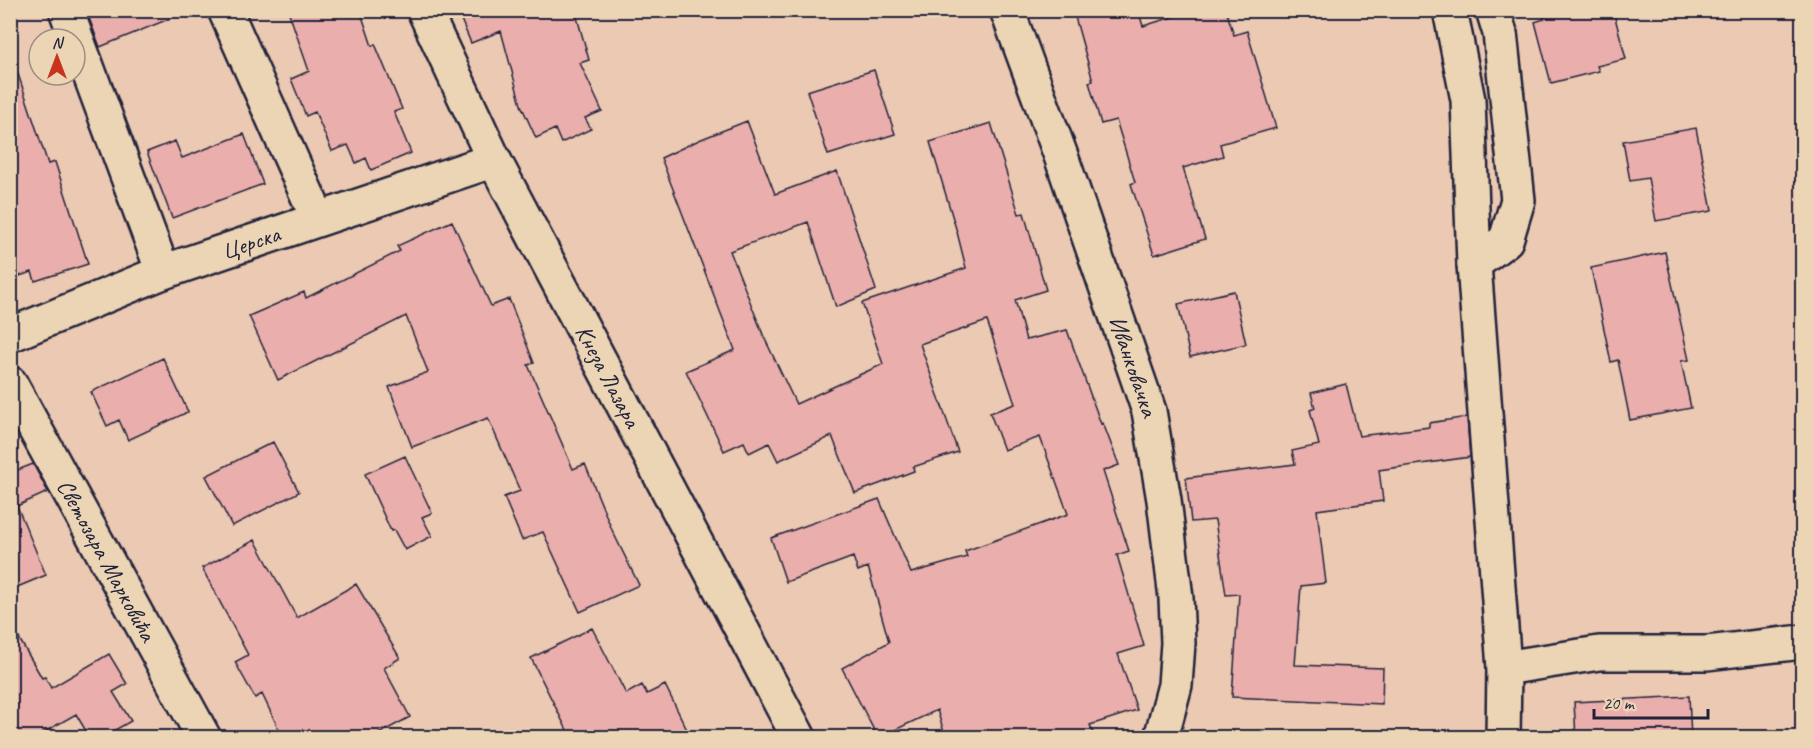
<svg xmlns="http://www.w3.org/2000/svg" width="1813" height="748" viewBox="0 0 1813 748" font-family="Caveat,sans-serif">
	<rect width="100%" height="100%" fill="#ebc9b2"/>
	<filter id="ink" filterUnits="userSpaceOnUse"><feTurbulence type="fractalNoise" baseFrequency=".0167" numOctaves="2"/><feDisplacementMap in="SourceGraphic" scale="12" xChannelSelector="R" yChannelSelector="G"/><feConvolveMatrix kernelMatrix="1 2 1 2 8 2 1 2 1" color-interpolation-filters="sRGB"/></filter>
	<g filter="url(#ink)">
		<path fill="#eaaeac" stroke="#22223b" stroke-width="1.5" d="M 86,10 L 186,10 L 186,12 L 100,47 Z
			M 288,10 L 360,10 L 372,46 L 375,44 L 402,109 L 394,112 L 411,153 L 371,170 L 366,158 L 356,163 L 348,145 L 332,151 L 315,112 L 306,116 L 291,79 L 309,71 Z
			M 457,10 L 575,10 L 589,60 L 580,63 L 602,111 L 585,118 L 591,129 L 561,143 L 555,129 L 536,138 L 521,105 L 501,31 L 471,43 Z
			M 1073,10 L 1138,10 L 1143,26 L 1196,10 L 1226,10 L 1234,35 L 1247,31 L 1276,128 L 1220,144 L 1223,156 L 1183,168 L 1205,239 L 1154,255 L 1131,184 L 1135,182 L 1116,120 L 1101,124 L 1089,82 L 1093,81 Z
			M 1542,10 L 1613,10 L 1626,59 L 1597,66 L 1599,71 L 1551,83 L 1535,22 L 1544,19 Z
			M 16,68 L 48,164 L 55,162 L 88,264 L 35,281 L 32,272 L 10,279 L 10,69 Z
			M 874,70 L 895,134 L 828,155 L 807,91 Z
			M 747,121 L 775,194 L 837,171 L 876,290 L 836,307 L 808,222 L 730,251 L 764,337 L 796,404 L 883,364 L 862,303 L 966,268 L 957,232 L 930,142 L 991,123 L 1019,214 L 1024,213 L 1046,290 L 1015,300 L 1026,340 L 1067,330 L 1101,424 L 1103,423 L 1119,465 L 1103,471 L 1129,551 L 1117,555 L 1144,646 L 1118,654 L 1137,710 L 1090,725 L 1095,738 L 946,738 L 937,710 L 878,738 L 842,668 L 889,642 L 868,567 L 858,571 L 853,557 L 786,582 L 771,538 L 879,499 L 911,573 L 967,557 L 965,551 L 1068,514 L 1040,437 L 1004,450 L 990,413 L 1015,404 L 987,321 L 920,344 L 958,452 L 913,467 L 914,471 L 855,493 L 832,436 L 778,461 L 769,443 L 749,453 L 744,442 L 724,451 L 686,371 L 735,350 L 661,158 L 699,140 Z
			M 1696,128 L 1712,211 L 1656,221 L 1648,178 L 1630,181 L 1623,141 Z
			M 244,134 L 263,184 L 172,218 L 147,152 L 175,141 L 182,158 Z
			M 452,221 L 491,306 L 509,299 L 534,363 L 528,365 L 573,469 L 585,464 L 612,530 L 639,585 L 580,612 L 543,532 L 522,540 L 504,497 L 520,491 L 488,418 L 412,447 L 389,387 L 428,372 L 406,316 L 278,380 L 249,316 L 304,292 L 306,298 L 400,251 L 397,246 Z
			M 1665,252 L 1689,360 L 1681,361 L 1691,408 L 1630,420 L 1618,360 L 1611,362 L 1591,268 Z
			M 1234,291 L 1246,344 L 1190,357 L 1178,304 Z
			M 163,358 L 188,412 L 128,440 L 119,420 L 107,426 L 91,392 Z
			M 1346,384 L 1359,436 L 1429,427 L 1429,423 L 1467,417 L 1470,457 L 1379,470 L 1383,501 L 1317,510 L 1326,583 L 1301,586 L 1295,665 L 1383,668 L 1382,704 L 1232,697 L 1239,594 L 1226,595 L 1215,520 L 1191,522 L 1186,478 L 1295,464 L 1292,451 L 1319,445 L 1310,410 L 1315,408 L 1311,393 Z
			M 273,442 L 299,492 L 232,526 L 206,476 Z
			M 405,456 L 432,513 L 422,517 L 432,536 L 405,550 L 394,530 L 391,531 L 365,474 Z
			M 33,464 L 48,492 L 17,506 L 46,575 L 10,590 L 10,473 Z
			M 255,540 L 297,618 L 356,584 L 400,658 L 384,668 L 410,717 L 371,738 L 283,738 L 262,694 L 255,698 L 235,662 L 248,655 L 202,568 Z
			M 10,623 L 42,678 L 45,677 L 51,688 L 109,654 L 127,684 L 113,692 L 131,721 L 101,738 L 90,738 L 76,714 L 34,738 L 10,738 Z
			M 592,628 L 626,694 L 642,685 L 647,694 L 665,685 L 691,738 L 571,738 L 531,658 Z
			M 1689,696 L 1691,738 L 1576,738 L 1574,702 Z"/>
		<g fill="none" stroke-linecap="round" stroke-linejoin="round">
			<defs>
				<g id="minor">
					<path d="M 66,10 L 163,272"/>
					<path d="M 225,10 L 318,219"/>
					<path id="s1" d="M 424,10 L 494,160 L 799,738"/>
					<path id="s2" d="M 1007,10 L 1061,156 L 1149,411 L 1164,500 L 1176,598 L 1178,643 L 1175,685 L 1161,738"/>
					<path d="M 1450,10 L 1468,100 L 1474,264 L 1504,668 L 1503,738"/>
					<path d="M 1474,264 L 1506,240 L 1518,200 L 1500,33 L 1493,10"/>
					<path id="s3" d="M 10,335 L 163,272 L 494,160"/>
					<path id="s4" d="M 10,383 L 204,738"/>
					<path d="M 1504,668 L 1599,653 L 1707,653 L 1802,642"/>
				</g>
			</defs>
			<use href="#minor" stroke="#22223b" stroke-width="38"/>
			<use href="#minor" stroke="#ebd5b4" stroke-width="33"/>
		</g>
	</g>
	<g text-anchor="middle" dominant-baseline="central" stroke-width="5" stroke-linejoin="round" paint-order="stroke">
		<g font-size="24" fill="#22223b" stroke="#ebd5b4">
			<text stroke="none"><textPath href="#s3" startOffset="258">Церска</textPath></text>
			<text stroke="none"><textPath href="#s2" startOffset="378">Иванковачка</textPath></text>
			<text stroke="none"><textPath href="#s1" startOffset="410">Кнеза Лазара</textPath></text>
			<text stroke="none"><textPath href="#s4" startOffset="202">Светозара Марковића</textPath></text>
		</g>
	</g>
	<rect width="1813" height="748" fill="none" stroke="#ebd5b4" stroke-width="36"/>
	<rect x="18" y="18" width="1777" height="712" fill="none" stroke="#22223b" stroke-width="2" filter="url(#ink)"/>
	<g transform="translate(57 57)"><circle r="28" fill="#ebd5b4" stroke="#9b8d84" stroke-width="1.5"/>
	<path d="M0-4.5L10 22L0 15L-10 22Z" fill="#c8321e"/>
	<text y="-9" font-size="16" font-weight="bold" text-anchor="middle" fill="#22223b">N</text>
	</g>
	<path d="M1594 709v9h114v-9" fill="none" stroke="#22223b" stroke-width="3"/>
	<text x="1603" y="709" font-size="18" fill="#22223b" stroke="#ebd5b4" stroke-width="4.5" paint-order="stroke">20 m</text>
</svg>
